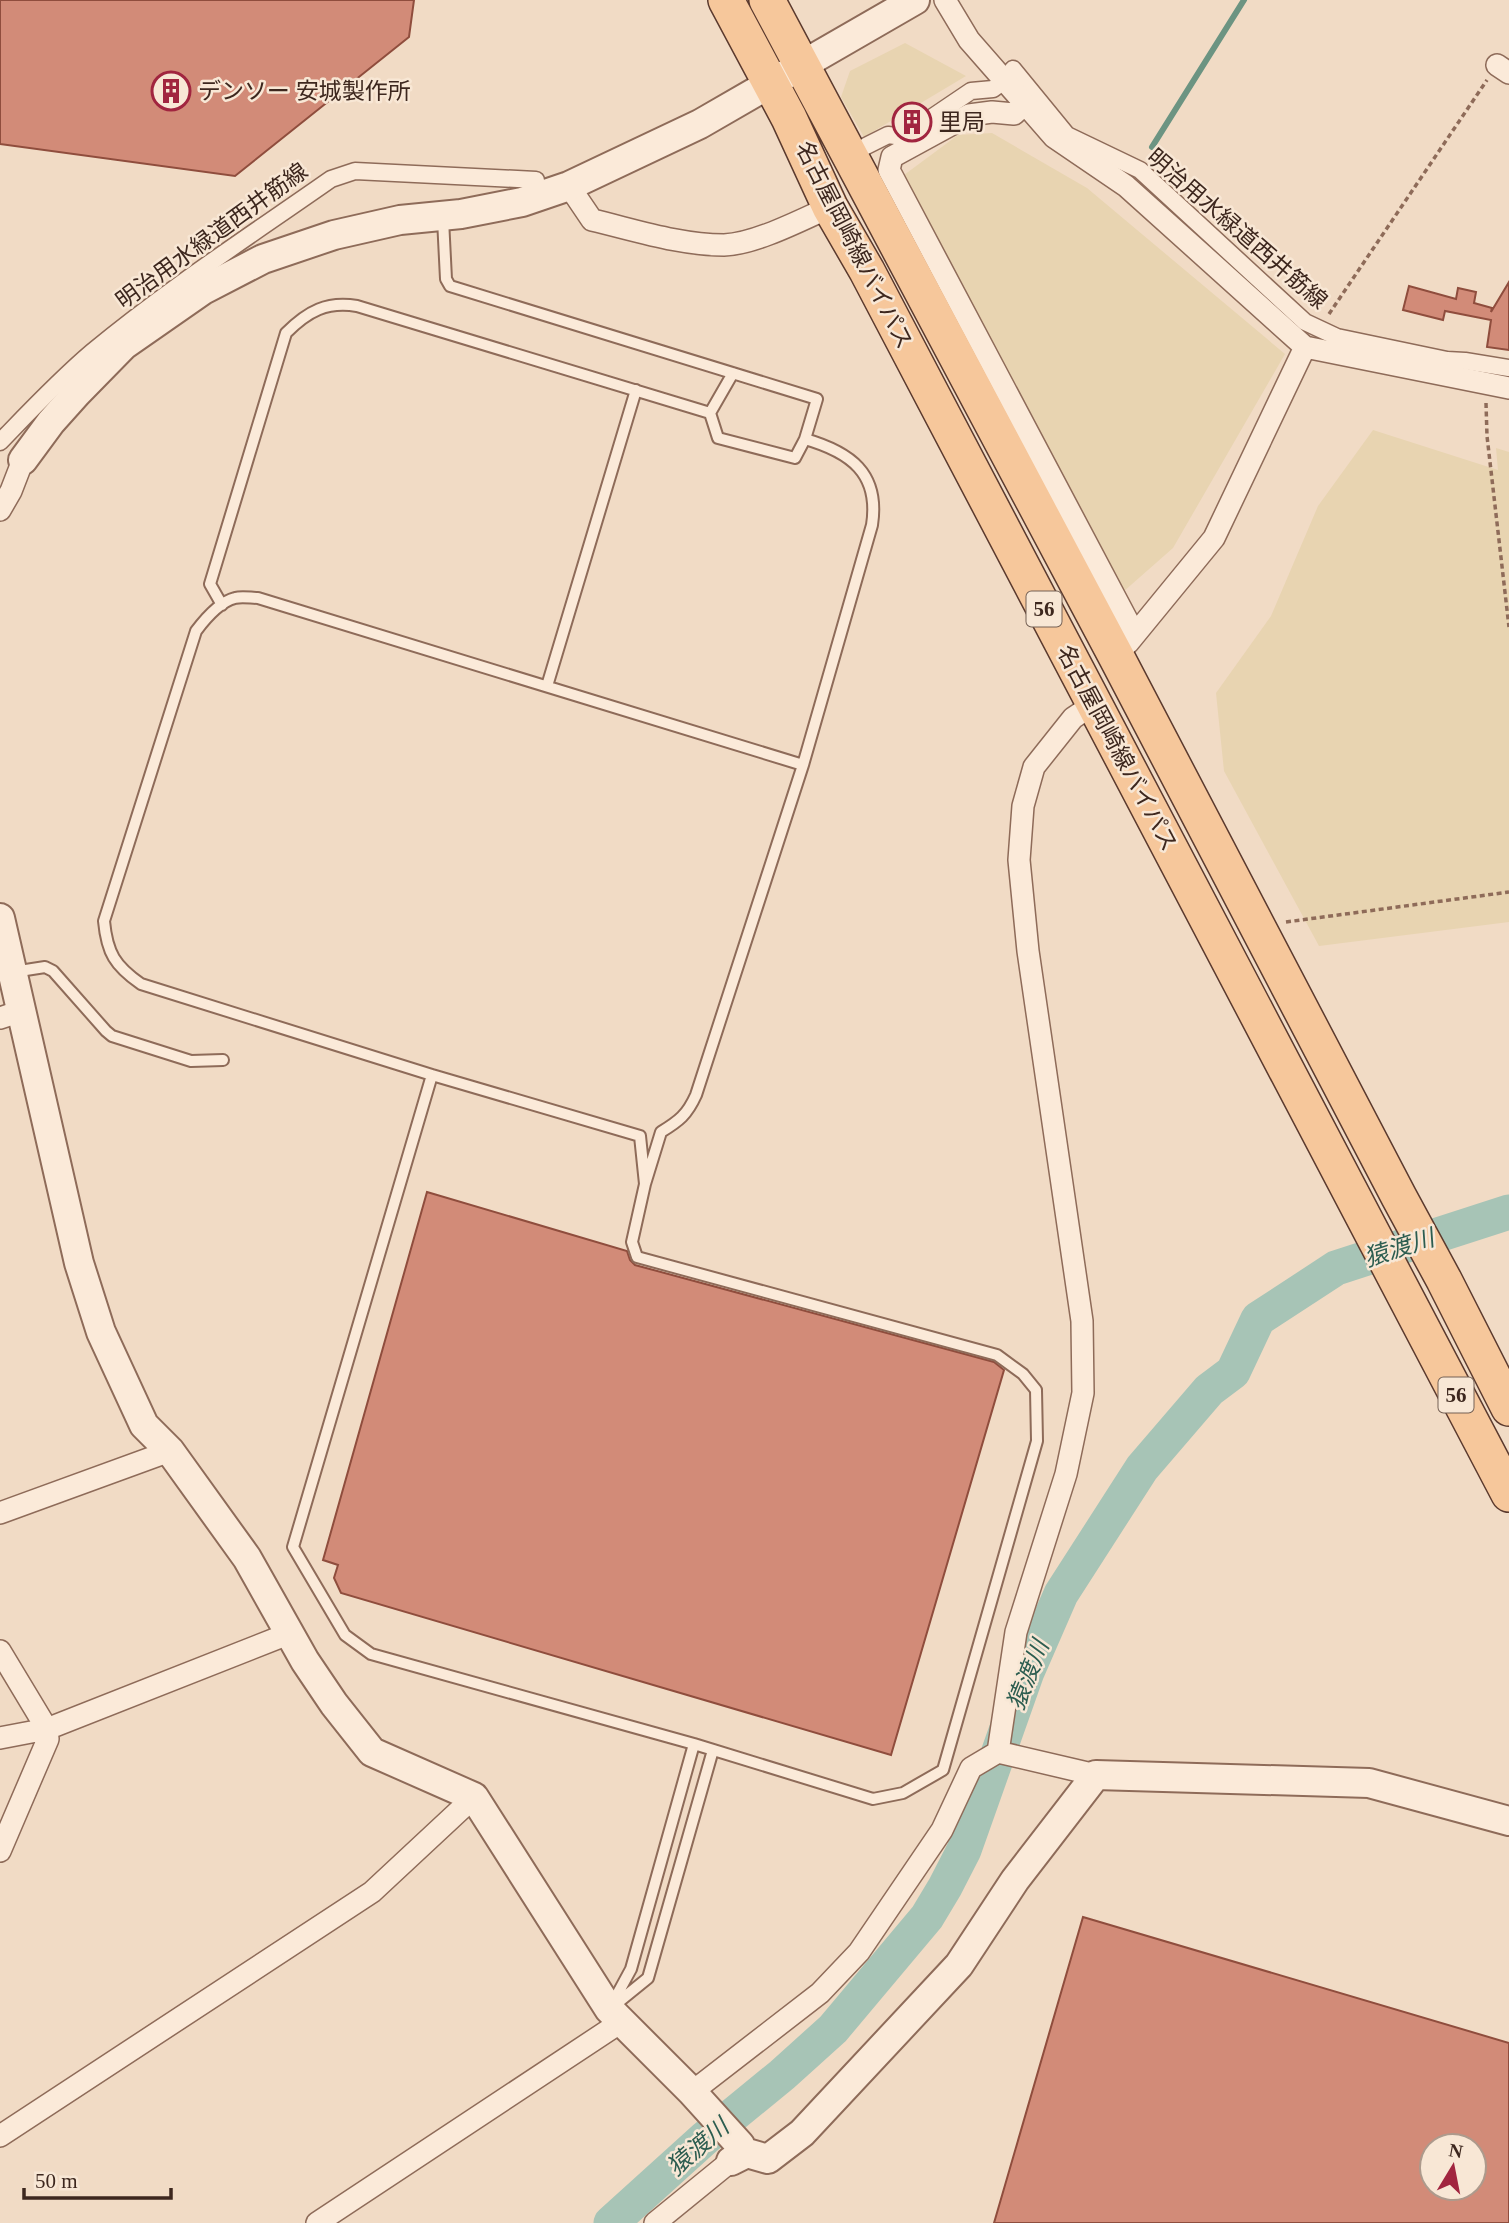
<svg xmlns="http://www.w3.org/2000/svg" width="1509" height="2223" viewBox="0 0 1509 2223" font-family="'Times New Roman','Noto Sans JP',serif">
	<rect width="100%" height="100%" fill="#f1dbc5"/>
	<path fill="#e8d4b1" d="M 905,43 L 966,76 L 864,137 L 841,97 L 850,71 Z
		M 992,133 L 1087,188 L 1285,354 L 1173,548 L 1123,592 L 904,175 L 958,135 Z
		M 1373,430 L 1498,470 L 1496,448 L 1509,452 L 1509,922 L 1319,946 L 1224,771 L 1216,693 L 1271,616 L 1318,506 Z"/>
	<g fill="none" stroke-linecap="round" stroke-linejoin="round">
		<path stroke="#6c9482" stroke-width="6" d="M 1152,147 L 1244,0"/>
		<path stroke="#a7c4b6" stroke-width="35" d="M 611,2223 L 705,2138 L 782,2075 L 833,2029 L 927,1917 L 945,1887 L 964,1850 L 1027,1672 L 1061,1594 L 1142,1468 L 1209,1390 L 1233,1372 L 1258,1319 L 1336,1268 L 1509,1212"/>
	</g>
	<path fill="#d28b78" stroke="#8f4d3d" stroke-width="2" fill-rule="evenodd" d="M 0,0 L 414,0 L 409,37 L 235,176 L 0,144 Z
		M 1509,282 L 1509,350 L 1487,347 L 1491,320 L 1445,311 L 1443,320 L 1403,310 L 1409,286 L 1456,299 L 1458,288 L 1476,292 L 1474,303 L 1492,308 L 1491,312 Z
		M 427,1192 L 627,1251 L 630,1260 L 635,1265 L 994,1362 L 1004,1370 L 891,1755 L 341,1593 L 334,1578 L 338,1565 L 323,1560 Z
		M 1083,1917 L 1509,2043 L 1509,2223 L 994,2223 ZM 1432,2146 L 1474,2146 L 1474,2188 L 1432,2188 Z"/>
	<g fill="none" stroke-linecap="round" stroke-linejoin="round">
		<defs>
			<path id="service" d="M 443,219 L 446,279 L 450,286 L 817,399 L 805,439
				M 710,413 L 733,373
				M 222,605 L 210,584 L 286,333 C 308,311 327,301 357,306 L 710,413 L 718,438 L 795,458 L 805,439 C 850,452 880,473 872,525 L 803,765 L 696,1095 C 687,1115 679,1121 661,1132 L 645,1184 L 640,1136 L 432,1075 L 141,984 C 115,966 107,953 104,921 L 196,631 C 205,619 219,602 235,598 C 242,596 251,598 258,598 L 803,765
				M 547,686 L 636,390
				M 13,972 L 45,967 L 53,971 L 106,1031 L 112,1036 L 191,1061 L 223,1060
				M 432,1075 L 293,1547 L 345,1635 L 371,1654 L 694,1744 L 873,1799 L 903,1793 L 943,1770 L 1037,1441 L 1036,1390 L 1023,1374 L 997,1355 L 637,1257 L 632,1242 L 645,1184
				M 612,2004 L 631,1969 L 694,1744
				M 611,2008 L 648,1978 L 713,1750"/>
			<path id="pedestrian" d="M 866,146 L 888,135 L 903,137 L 971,91 L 993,89 L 1004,81 L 1013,69 L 1067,135 L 1140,170 L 1305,322 L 1337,337 L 1447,360 L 1465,361 L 1509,368
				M 0,442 C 30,411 59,380 92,352 C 168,289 251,235 331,179 L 355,171 L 536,180"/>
			<path id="minor" d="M 945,0 L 969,40 L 1054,137 L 1126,186 L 1305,347 L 1509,388
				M 1497,65 L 1509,73
				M 1025,104 L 1014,114 L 992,112 L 969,115 L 892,157 L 889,170 L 1134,633
				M 569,186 L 592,220 C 635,230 680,245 724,245 C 755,244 801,220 830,207
				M 0,510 L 11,491 L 23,460
				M 1128,643 L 1214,538 L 1305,347
				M 0,1018 L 21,1011
				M 0,1513 L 170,1451
				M 0,1651 L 47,1729 L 48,1739 L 0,1851
				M 0,1738 L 47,1729 L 288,1634
				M 998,1752 L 1096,1775
				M 692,2092 L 820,1993 L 859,1952 L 942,1830 L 971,1768 L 998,1752 L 1016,1632 L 1066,1474 L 1083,1393 L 1082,1321 L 1028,951 L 1019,860 L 1023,806 L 1034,767 L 1073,718 L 1094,704
				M 0,2136 L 372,1892 L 474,1797
				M 317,2223 L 621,2022
				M 655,2223 L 731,2161"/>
			<path id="tertiary" d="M 23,460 L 51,422 L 77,393 L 124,345 L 203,290 L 263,259 L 334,235 L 400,220 L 461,214 L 522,202 L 569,186 L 700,124 L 915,0
				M 0,918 L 79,1263 L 101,1332 L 144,1425 L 170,1451 L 247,1558 L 305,1661 L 334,1704 L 372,1752 L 474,1797 L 609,2009 L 692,2092 L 740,2145
				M 731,2161 L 747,2153 L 768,2159 L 802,2133 L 959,1965 L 1015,1880 L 1096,1775 L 1369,1783 L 1509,1821"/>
			<path id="primary" d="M 726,0 L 789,118 L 830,207 L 867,271 L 1509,1494
				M 767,0 L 1117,658 L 1399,1197 L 1444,1280 L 1509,1408"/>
		</defs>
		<use href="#service" stroke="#8e6b59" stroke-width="14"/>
		<use href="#pedestrian" stroke="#8e6b59" stroke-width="19"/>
		<use href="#minor" stroke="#8e6b59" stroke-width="24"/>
		<use href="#tertiary" stroke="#8e6b59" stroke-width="32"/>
		<use href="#primary" stroke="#5b3a2e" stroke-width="38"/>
		<path stroke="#8e6b59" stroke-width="3.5" stroke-dasharray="5 3.5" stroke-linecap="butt" d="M 1329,314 L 1487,80
			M 1486,403 L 1487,436 L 1509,627
			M 1286,922 L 1509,892"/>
		<use href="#service" stroke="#fbead9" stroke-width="10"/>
		<use href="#pedestrian" stroke="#fbead9" stroke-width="16"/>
		<use href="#minor" stroke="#fbead9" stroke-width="21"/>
		<use href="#tertiary" stroke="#fbead9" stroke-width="28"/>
		<use href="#primary" stroke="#f6c79b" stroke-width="35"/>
	</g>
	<defs>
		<symbol id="building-ring" viewBox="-11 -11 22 22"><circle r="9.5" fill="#f8e7d5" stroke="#a1253f" stroke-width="1.5"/><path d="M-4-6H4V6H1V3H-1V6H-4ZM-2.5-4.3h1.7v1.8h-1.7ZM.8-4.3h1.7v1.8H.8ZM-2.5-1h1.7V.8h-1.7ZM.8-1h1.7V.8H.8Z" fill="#a1253f"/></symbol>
	</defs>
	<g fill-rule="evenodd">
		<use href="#building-ring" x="149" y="69" width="44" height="44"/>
		<use href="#building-ring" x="890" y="100" width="44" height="44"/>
	</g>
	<g text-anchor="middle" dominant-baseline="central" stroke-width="5" stroke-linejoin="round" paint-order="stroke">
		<g fill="#f8e7d5" stroke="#756155" stroke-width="2">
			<rect x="1026.5" y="591.5" width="35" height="35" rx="5"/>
			<rect x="1438.5" y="1377.5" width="35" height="35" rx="5"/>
		</g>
		<g font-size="21" font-weight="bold" fill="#3d271e">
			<text x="1044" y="609">56</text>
			<text x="1456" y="1395">56</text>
		</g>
		<g font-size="23" fill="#3d271e" stroke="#f8e7d5" text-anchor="start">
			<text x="198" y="91">デンソー 安城製作所</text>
			<text x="939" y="122">里局</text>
		</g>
		<g font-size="23" fill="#3d271e" stroke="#f8e7d5">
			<text transform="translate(1237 229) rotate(41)">明治用水緑道西井筋線</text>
			<text transform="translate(212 236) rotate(-36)">明治用水緑道西井筋線</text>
			<text transform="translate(854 245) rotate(63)">名古屋岡崎線バイパス</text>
			<text transform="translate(1117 748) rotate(62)">名古屋岡崎線バイパス</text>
		</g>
		<g font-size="24" font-style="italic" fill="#2c5d50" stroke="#f8e7d5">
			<text transform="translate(1399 1248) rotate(-18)">猿渡川</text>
			<text transform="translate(1028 1675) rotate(-68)">猿渡川</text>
			<text transform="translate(698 2147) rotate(-41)">猿渡川</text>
		</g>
	</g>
	<g transform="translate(1453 2167) rotate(10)"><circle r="33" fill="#f8e7d5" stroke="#ad9a8c" stroke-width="2"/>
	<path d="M0-5L12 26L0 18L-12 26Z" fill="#a1253f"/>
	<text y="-10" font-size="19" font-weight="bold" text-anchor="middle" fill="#3d271e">N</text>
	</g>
	<path d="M24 2188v10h147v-10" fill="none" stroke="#3d271e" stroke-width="3.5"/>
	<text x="35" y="2188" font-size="21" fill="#3d271e" stroke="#f8e7d5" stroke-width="5" paint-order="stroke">50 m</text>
</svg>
